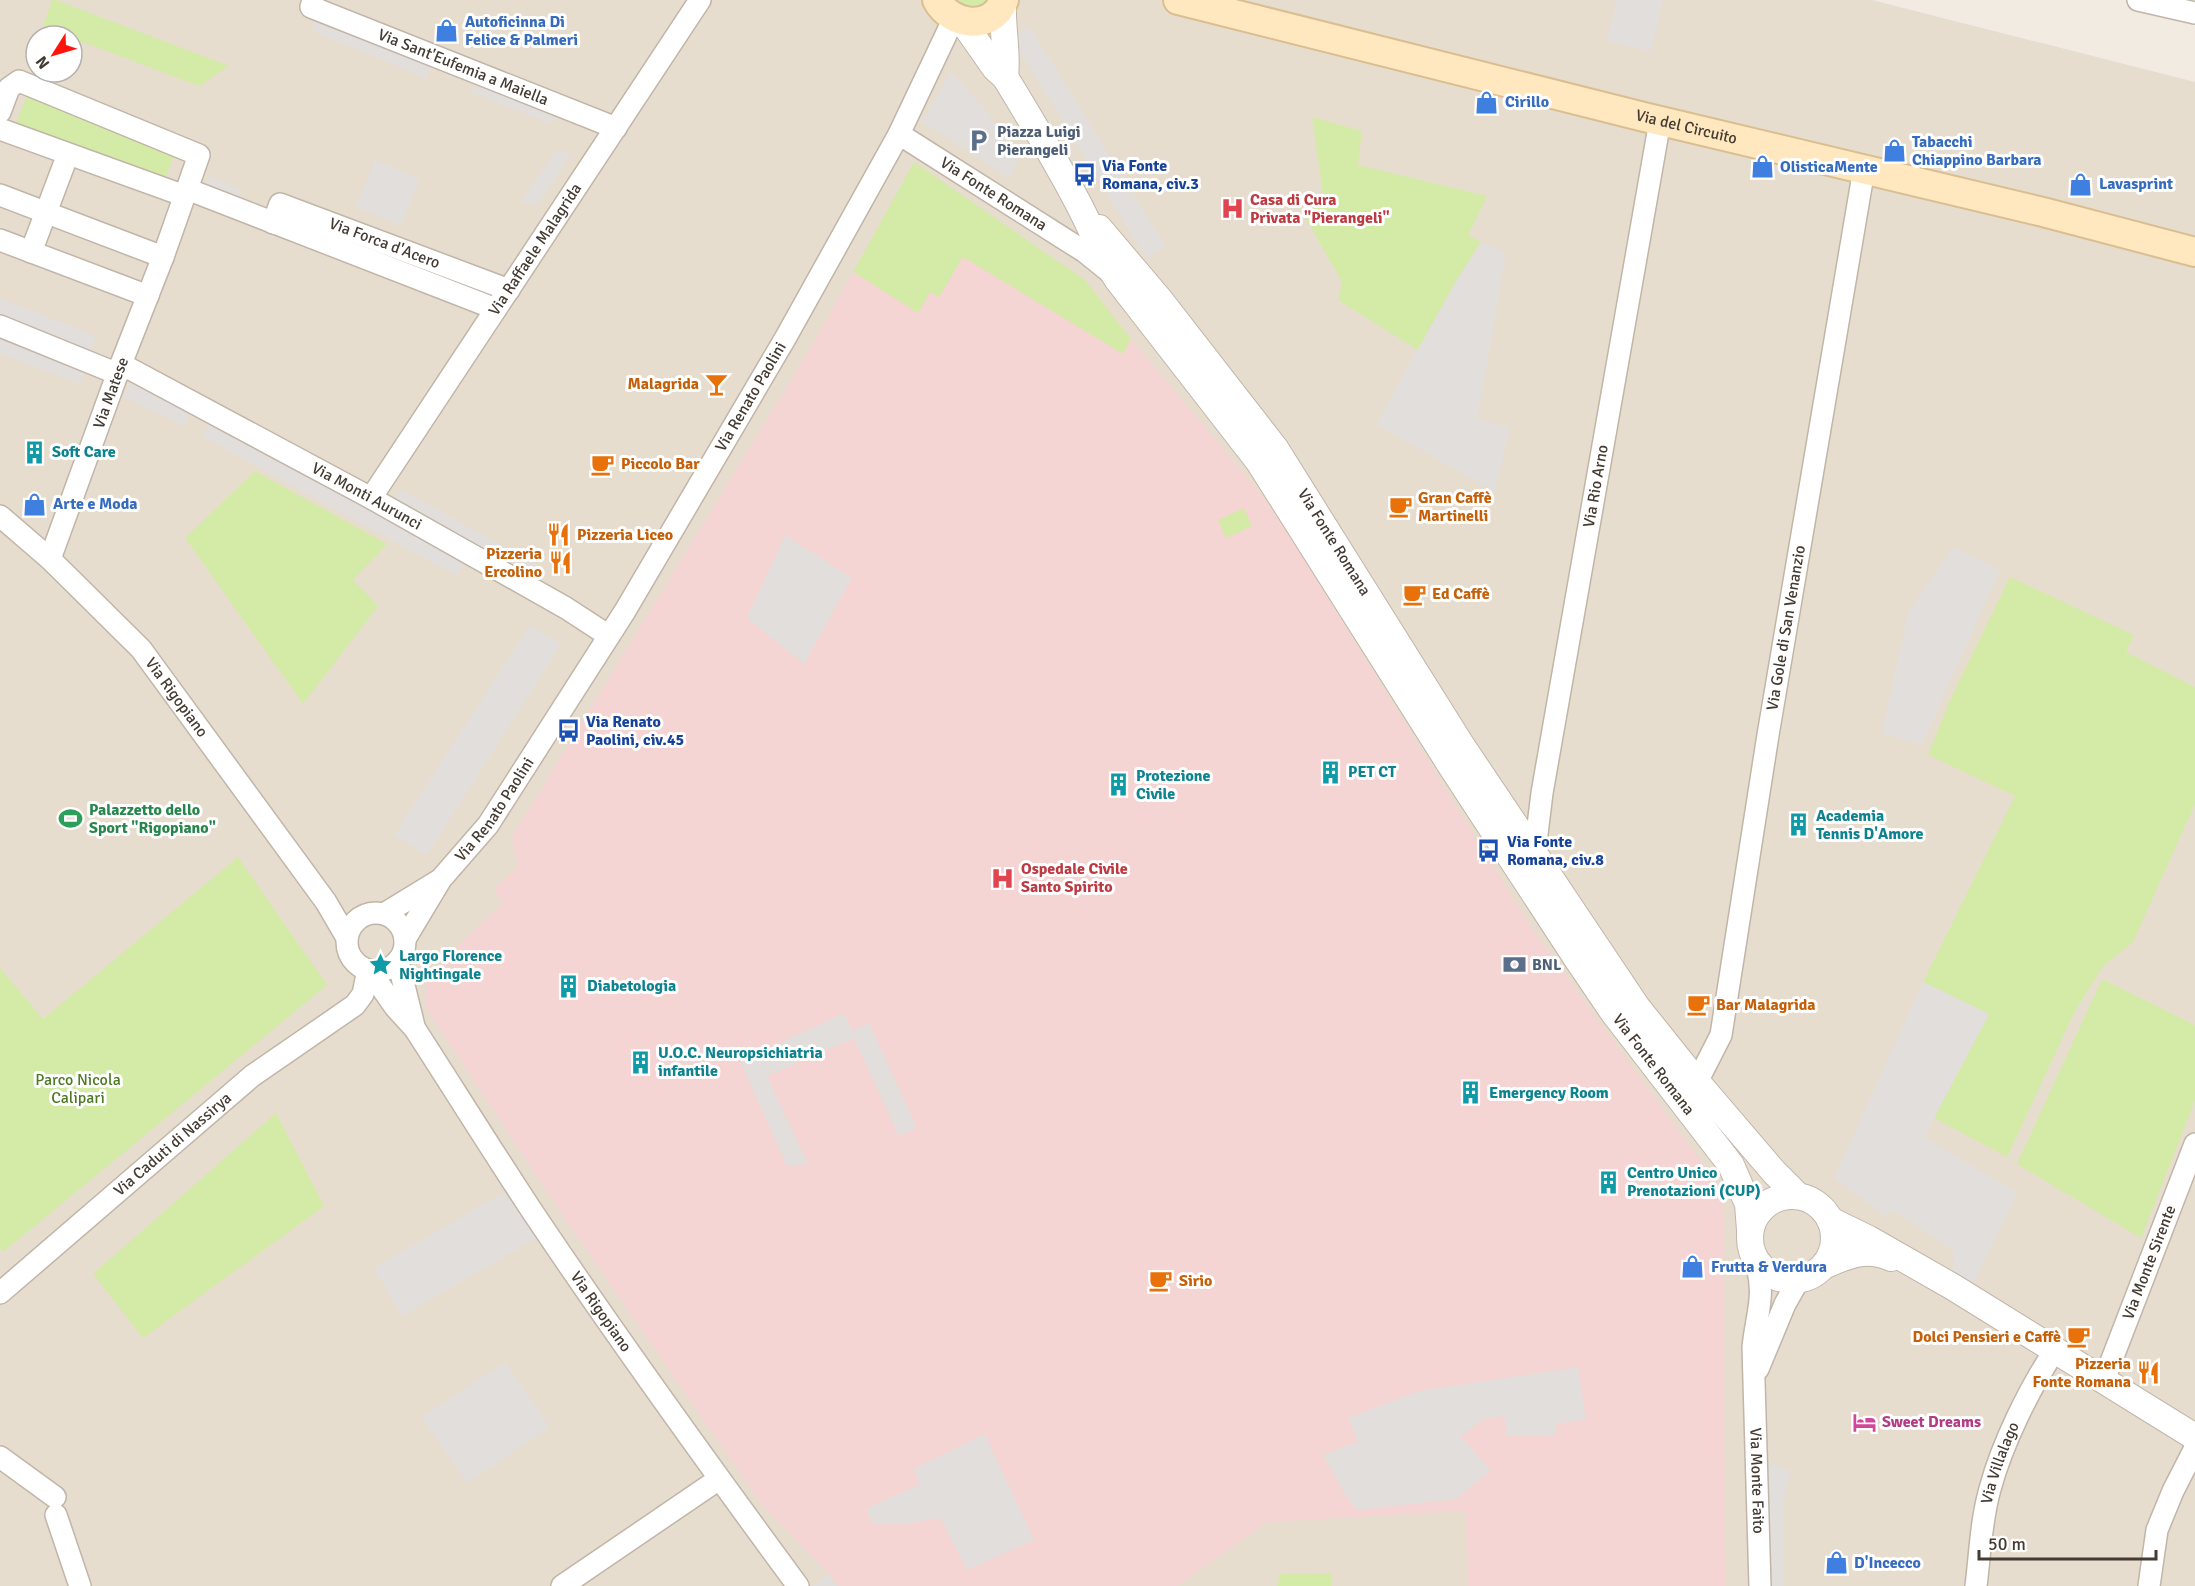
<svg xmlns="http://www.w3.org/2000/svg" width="2195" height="1586" viewBox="0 0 2195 1586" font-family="Signika,sans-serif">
	<rect width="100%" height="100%" fill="#f2ebe2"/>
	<path fill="#e7ddcf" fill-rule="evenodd" d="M 0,0 L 1872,0 L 2195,82 L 2195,1586 L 0,1586 ZM 36,36 L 72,36 L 72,72 L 36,72 Z"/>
	<path fill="#f5d4d4" d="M 914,162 L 1085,280 L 1131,339 L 1257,489 L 1285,529 L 1532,929 L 1723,1192 L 1725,1586 L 1468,1586 L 1465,1511 L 1267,1522 L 1177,1586 L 838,1586 L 829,1574 L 762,1505 L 556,1205 L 426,1007 L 425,990 L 429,978 L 449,954 L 504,902 L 493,890 L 518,867 L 512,837 L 816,339 Z"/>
	<path fill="#d4eaa7" d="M 52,0 L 56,0 L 229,66 L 199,86 L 72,38 L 72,36 L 66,36 L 43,27 Z
		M 951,0 L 993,0 L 986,6 L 970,11 Z
		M 28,93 L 176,150 L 164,181 L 16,123 Z
		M 1312,117 L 1362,131 L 1358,165 L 1487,196 L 1468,235 L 1481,242 L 1455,283 L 1418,350 L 1338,300 L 1342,282 L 1301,210 L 1323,194 Z
		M 914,162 L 1085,280 L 1131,339 L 1123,354 L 963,257 L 939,297 L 930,292 L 918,313 L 853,272 Z
		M 255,471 L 387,544 L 353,580 L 378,606 L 303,704 L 185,538 Z
		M 1244,508 L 1252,526 L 1226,538 L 1218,520 Z
		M 2010,577 L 2134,635 L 2126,652 L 2195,687 L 2195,804 L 2133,942 L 2103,966 L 2074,1013 L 2007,1157 L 1934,1118 L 1989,1014 L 1923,982 L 2015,796 L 1928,755 L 1950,700 Z
		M 238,857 L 327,985 L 3,1252 L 0,1248 L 0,968 L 43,1019 Z
		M 2102,979 L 2195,1025 L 2195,1101 L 2141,1238 L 2017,1164 Z
		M 276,1113 L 324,1206 L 143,1338 L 93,1274 Z
		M 1331,1573 L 1331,1586 L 1278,1586 L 1279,1574 Z"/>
	<path fill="#e2dedb" d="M 1617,0 L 1663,0 L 1651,51 L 1607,41 Z
		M 318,15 L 432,62 L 426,78 L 312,31 Z
		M 1030,27 L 1166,247 L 1147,259 L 1012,38 Z
		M 951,72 L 986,110 L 1018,160 L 1009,178 L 922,121 Z
		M 484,81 L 563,113 L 550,123 L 470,92 Z
		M 556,151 L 572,153 L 538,204 L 520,202 Z
		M 375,160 L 420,179 L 401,225 L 356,207 Z
		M 208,176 L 242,190 L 239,198 L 205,185 Z
		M 1481,242 L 1506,253 L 1477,420 L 1510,427 L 1495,492 L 1376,424 L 1455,283 Z
		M 0,298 L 96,336 L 90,353 L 0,318 Z
		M 0,333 L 87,367 L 80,384 L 0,353 Z
		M 131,380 L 192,409 L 184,426 L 123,397 Z
		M 210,420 L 467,560 L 457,576 L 202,436 Z
		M 400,489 L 537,565 L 530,576 L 394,500 Z
		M 785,535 L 852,578 L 804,664 L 747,618 Z
		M 1953,547 L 2000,570 L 1922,744 L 1882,733 L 1908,613 Z
		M 530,625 L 561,644 L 427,855 L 394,835 Z
		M 1923,982 L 1989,1014 L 1924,1137 L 2017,1193 L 1973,1284 L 1953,1271 L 1954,1251 L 1893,1210 L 1885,1216 L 1834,1178 Z
		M 844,1013 L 852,1031 L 869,1023 L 917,1128 L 899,1136 L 854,1038 L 767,1076 L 808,1164 L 787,1166 L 740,1061 Z
		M 504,1192 L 536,1238 L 402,1316 L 374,1268 Z
		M 505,1362 L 550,1427 L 467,1483 L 422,1417 Z
		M 1578,1367 L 1586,1419 L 1556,1424 L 1556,1436 L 1507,1436 L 1504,1415 L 1483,1420 L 1460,1437 L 1491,1470 L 1456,1499 L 1357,1510 L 1343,1491 L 1323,1455 L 1358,1442 L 1348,1418 L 1419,1391 Z
		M 985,1434 L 1034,1540 L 967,1570 L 940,1518 L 909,1523 L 873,1524 L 866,1509 L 920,1484 L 913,1469 Z
		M 1761,1460 L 1791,1471 L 1783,1501 L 1784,1586 L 1763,1586 Z
		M 829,1574 L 838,1586 L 813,1586 Z"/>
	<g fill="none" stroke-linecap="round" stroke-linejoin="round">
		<defs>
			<g id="minor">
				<path id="s1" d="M 313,0 L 311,7 L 616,128"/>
				<path d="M 2138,0 L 2195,13"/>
				<path d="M 0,112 L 9,88 L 19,81 L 199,155 L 163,257 L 121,364 L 50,559"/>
				<path d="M 0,129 L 185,196"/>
				<path id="s2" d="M 899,134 L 1085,252 L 1111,273"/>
				<path d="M 187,189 L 496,309"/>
				<path d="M 0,195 L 163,257"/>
				<path id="s3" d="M 273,223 L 280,204 L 509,290"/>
				<path d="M 0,240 L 148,296"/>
				<path d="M 31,252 L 68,154"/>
				<path d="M 0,326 L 118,374"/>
				<path id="s4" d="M 121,364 L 371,498 L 566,608 L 609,636"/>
				<path id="s5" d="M 371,498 L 700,0"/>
				<path id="s6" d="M 0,516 L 50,559 L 141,649 L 326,902 L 347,938"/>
				<path id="s7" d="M 1522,839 L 1530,842 L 1537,834 L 1542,793 L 1660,121"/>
				<circle cx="376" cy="942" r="29"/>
				<path d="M 384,914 L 438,881"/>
				<path id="s8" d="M 405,939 L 441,879 L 488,825 L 625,611 L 786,337 L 899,134 L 954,18"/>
				<path d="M 398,961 L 414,1026"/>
				<path id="s9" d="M 370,971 L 395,1007 L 415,1029 C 453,1088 490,1147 528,1205 C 614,1334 706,1461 798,1586"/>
				<path id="s10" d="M 1697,1082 L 1721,1035 L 1768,735 L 1864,169"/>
				<path id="s11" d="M 1754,1256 C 1767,1295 1757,1310 1753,1347 L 1760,1586"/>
				<path id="s12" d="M 0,1293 L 252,1076 L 355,1005 L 363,994 L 368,970"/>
				<path d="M 1758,1369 L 1785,1304 L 1798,1281"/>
				<path id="s13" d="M 2104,1380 L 2195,1144"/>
				<path d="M 0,1457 L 55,1497"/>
				<path d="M 56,1515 L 80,1586"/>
				<path d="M 562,1586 L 719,1479"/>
				<path id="s14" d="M 1976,1586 C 1980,1554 1981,1520 1990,1489 C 2002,1444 2029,1389 2055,1350"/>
				<path d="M 2149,1586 L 2157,1530 L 2173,1491 L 2195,1448"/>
			</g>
			<g id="tertiary">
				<path d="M 1003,5 C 1002,29 1008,54 1005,77"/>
				<path id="s15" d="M 962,21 L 995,68 L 1005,77 C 1030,118 1055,159 1077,201 C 1091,227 1101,254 1117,279 L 1259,462 L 1451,766 L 1577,959 L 1613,1012 L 1731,1165 L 1748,1204 L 1750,1230"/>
				<path id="s16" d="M 1099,228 L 1160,300 L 1275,448 L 1460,743 L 1637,1007 L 1697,1082 L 1774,1172 L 1798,1196"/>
				<circle cx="1792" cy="1238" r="42"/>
				<path d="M 1830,1220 L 1869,1239 L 1953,1287 L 2195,1437"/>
				<path d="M 1826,1265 C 1848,1255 1867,1247 1891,1258"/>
			</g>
			<g id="secondary">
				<path d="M 937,0 C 951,26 992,32 1004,0"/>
				<path id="s17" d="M 1178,0 L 1644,117 L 2043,212 L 2195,252"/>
			</g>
		</defs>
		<use href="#minor" stroke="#c1b5a7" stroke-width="24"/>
		<use href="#tertiary" stroke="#c1b5a7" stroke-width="28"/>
		<use href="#secondary" stroke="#d9be90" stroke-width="32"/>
		<use href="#minor" stroke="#fff" stroke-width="21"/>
		<use href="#tertiary" stroke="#fff" stroke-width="26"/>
		<use href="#secondary" stroke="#ffe8bf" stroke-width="28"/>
	</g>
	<defs>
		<symbol id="shop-bare" viewBox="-9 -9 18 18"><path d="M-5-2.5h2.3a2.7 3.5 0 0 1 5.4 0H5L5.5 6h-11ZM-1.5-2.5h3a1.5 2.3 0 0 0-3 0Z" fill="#3f7fe0" stroke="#fff" stroke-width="2.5" paint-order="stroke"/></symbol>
		<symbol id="parking-bare" viewBox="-9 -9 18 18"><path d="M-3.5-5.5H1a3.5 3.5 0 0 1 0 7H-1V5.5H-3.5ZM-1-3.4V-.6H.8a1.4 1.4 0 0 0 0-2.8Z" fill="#5c6f8a" stroke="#fff" stroke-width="2.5" paint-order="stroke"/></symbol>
		<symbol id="bus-bare" viewBox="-9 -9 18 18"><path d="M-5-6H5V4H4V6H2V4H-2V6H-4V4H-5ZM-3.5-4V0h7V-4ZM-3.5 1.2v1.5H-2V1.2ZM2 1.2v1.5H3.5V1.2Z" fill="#1a4fb4" stroke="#fff" stroke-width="2.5" paint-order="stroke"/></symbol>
		<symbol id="hospital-bare" viewBox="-9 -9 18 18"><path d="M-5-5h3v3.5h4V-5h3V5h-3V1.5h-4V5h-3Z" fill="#e0444e" stroke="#fff" stroke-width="2.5" paint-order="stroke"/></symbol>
		<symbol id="bar-bare" viewBox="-9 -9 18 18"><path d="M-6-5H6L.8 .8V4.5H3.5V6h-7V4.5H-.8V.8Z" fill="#e8710a" stroke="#fff" stroke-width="2.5" paint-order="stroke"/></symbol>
		<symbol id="building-bare" viewBox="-9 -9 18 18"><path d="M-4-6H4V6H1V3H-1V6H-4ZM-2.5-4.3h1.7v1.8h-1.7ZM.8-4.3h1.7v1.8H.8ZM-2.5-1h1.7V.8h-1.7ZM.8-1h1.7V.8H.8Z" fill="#0f9aa8" stroke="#fff" stroke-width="2.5" paint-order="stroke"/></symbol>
		<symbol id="cafe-bare" viewBox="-9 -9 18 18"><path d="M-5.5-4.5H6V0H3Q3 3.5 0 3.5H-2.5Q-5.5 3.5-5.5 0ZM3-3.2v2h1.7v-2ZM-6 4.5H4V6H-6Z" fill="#e8710a" stroke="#fff" stroke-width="2.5" paint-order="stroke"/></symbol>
		<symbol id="restaurant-bare" viewBox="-9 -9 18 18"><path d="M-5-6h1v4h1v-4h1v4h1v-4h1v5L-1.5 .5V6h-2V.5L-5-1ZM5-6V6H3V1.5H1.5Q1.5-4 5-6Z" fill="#e8710a" stroke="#fff" stroke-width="2.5" paint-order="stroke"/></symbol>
		<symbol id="stadium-bare" viewBox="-9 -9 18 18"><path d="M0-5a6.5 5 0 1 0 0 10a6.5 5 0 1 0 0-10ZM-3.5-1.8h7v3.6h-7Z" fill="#2e9e5b" stroke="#fff" stroke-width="2.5" paint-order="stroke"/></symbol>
		<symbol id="sight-bare" viewBox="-9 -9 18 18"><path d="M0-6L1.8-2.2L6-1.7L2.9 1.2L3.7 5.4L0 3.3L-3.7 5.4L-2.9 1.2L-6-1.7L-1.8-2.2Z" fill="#0f9aa8" stroke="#fff" stroke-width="2.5" paint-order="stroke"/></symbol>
		<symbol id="bank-bare" viewBox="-9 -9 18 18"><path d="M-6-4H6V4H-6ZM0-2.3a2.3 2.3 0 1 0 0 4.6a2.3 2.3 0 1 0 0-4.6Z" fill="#5c6f8a" stroke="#fff" stroke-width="2.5" paint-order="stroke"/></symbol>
		<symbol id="hotel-bare" viewBox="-9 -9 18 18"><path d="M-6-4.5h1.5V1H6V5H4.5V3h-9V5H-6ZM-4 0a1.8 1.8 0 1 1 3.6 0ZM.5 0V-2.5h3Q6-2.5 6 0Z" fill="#d1479c" stroke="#fff" stroke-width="2.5" paint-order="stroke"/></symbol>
	</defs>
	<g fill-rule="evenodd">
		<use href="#shop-bare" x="430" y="14" width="33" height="33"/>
		<use href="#shop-bare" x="1470" y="86" width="33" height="33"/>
		<use href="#parking-bare" x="962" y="124" width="33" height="33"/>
		<use href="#shop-bare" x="1878" y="134" width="33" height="33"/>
		<use href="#shop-bare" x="1746" y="150" width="33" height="33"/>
		<use href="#bus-bare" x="1068" y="158" width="33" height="33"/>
		<use href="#shop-bare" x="2064" y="168" width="33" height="33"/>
		<use href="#hospital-bare" x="1216" y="192" width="33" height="33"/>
		<use href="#bar-bare" x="700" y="368" width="33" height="33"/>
		<use href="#building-bare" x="18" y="436" width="33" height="33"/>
		<use href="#cafe-bare" x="586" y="448" width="33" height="33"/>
		<use href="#shop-bare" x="18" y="488" width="33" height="33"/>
		<use href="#cafe-bare" x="1384" y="490" width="33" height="33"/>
		<use href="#restaurant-bare" x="542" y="518" width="33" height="33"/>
		<use href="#restaurant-bare" x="544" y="546" width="33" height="33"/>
		<use href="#cafe-bare" x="1398" y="578" width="33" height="33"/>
		<use href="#bus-bare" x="552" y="714" width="33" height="33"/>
		<use href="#building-bare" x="1314" y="756" width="33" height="33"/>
		<use href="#building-bare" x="1102" y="768" width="33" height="33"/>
		<use href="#stadium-bare" x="54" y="802" width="33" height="33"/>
		<use href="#building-bare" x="1782" y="808" width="33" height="33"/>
		<use href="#bus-bare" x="1472" y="834" width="33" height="33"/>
		<use href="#hospital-bare" x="986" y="862" width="33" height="33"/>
		<use href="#sight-bare" x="364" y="948" width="33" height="33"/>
		<use href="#bank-bare" x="1498" y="948" width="33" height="33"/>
		<use href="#building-bare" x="552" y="970" width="33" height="33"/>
		<use href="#cafe-bare" x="1682" y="988" width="33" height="33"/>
		<use href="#building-bare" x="624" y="1046" width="33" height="33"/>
		<use href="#building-bare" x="1454" y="1076" width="33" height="33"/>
		<use href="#building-bare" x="1592" y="1166" width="33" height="33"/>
		<use href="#shop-bare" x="1676" y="1250" width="33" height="33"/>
		<use href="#cafe-bare" x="1144" y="1264" width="33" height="33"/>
		<use href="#cafe-bare" x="2062" y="1320" width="33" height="33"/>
		<use href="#restaurant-bare" x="2132" y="1356" width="33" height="33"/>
		<use href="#hotel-bare" x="1848" y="1406" width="33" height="33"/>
		<use href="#shop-bare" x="1820" y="1546" width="33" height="33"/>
	</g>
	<g text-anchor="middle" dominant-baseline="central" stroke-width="6" stroke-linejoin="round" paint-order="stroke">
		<g font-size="16" font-weight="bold" fill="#366cbe" stroke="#fff" text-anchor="start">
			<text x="465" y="22">Autoficinna Di<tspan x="465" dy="18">Felice &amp; Palmeri</tspan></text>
			<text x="1505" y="102">Cirillo</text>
			<text x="1912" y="142">Tabacchi<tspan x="1912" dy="18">Chiappino Barbara</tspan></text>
			<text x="1780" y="167">OlisticaMente</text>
			<text x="2099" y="184">Lavasprint</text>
			<text x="53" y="504">Arte e Moda</text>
			<text x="1711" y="1267">Frutta &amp; Verdura</text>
			<text x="1854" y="1563">D'Incecco</text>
		</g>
		<g font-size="16" fill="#443b32" stroke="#fff">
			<text stroke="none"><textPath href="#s1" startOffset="171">Via Sant'Eufemia a Maiella</textPath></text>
			<text stroke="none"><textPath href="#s17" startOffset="524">Via del Circuito</textPath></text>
			<text stroke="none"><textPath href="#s2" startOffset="112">Via Fonte Romana</textPath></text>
			<text stroke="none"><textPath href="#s3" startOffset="132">Via Forca d'Acero</textPath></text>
			<text stroke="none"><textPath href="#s5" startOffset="298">Via Raffaele Malagrida</textPath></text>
			<text transform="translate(111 393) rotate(-70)">Via Matese</text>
			<text stroke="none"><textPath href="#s8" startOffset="644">Via Renato Paolini</textPath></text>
			<text stroke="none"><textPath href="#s7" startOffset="372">Via Rio Arno</textPath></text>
			<text stroke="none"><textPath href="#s4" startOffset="279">Via Monti Aurunci</textPath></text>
			<text stroke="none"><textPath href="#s16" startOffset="393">Via Fonte Romana</textPath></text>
			<text stroke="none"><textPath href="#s10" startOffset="465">Via Gole di San Venanzio</textPath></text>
			<text stroke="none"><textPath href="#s6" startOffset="254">Via Rigopiano</textPath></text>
			<text stroke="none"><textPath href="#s8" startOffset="158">Via Renato Paolini</textPath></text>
			<text stroke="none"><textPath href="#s15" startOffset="1254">Via Fonte Romana</textPath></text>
			<text stroke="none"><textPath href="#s12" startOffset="228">Via Caduti di Nassirya</textPath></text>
			<text stroke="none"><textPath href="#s13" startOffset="126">Via Monte Sirente</textPath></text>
			<text stroke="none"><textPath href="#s9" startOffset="412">Via Rigopiano</textPath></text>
			<text stroke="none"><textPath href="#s14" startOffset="126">Via Villalago</textPath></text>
			<text stroke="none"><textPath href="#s11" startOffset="226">Via Monte Faito</textPath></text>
		</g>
		<g font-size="16" font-weight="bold" fill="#4e5e75" stroke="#fff" text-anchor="start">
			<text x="997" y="132">Piazza Luigi<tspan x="997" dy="18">Pierangeli</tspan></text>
			<text x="1532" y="965">BNL</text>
		</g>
		<g font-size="16" font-weight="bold" fill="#164399" stroke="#fff" text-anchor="start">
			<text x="1102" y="166">Via Fonte<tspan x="1102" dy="18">Romana, civ.3</tspan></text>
			<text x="586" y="722">Via Renato<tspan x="586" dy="18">Paolini, civ.45</tspan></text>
			<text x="1507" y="842">Via Fonte<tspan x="1507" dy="18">Romana, civ.8</tspan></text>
		</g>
		<g font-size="16" font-weight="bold" fill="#be3a42" stroke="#fff" text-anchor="start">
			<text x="1250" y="200">Casa di Cura<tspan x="1250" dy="18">Privata "Pierangeli"</tspan></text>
			<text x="1021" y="869">Ospedale Civile<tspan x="1021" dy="18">Santo Spirito</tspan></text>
		</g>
		<g font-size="16" font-weight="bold" fill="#c56008" stroke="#fff" text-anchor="start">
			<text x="699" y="384" text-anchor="end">Malagrida</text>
			<text x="621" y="464">Piccolo Bar</text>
			<text x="1418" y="498">Gran Caffè<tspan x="1418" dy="18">Martinelli</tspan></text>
			<text x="577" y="535">Pizzeria Liceo</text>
			<text x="542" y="554" text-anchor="end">Pizzeria<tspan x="542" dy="18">Ercolino</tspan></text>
			<text x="1432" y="594">Ed Caffè</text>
			<text x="1716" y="1005">Bar Malagrida</text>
			<text x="1179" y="1281">Sirio</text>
			<text x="2061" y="1337" text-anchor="end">Dolci Pensieri e Caffè</text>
			<text x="2131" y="1364" text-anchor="end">Pizzeria<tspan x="2131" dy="18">Fonte Romana</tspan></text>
		</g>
		<g font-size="16" font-weight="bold" fill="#0d838f" stroke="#fff" text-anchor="start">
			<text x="52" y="452">Soft Care</text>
			<text x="1348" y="772">PET CT</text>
			<text x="1136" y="776">Protezione<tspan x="1136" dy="18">Civile</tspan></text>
			<text x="1816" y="816">Academia<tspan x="1816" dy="18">Tennis D'Amore</tspan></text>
			<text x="399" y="956">Largo Florence<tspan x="399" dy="18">Nightingale</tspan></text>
			<text x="587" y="986">Diabetologia</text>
			<text x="658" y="1053">U.O.C. Neuropsichiatria<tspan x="658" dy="18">infantile</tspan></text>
			<text x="1489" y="1093">Emergency Room</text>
			<text x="1627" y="1173">Centro Unico<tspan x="1627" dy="18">Prenotazioni (CUP)</tspan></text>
		</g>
		<g font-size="16" font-weight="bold" fill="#27864d" stroke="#fff" text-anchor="start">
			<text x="89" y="810">Palazzetto dello<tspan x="89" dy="18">Sport "Rigopiano"</tspan></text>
		</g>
		<g font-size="16" fill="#4d7922" stroke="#fff">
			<text x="78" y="1080">Parco Nicola<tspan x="78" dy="18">Calipari</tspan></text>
		</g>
		<g font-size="16" font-weight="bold" fill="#b23c85" stroke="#fff" text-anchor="start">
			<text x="1882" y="1422">Sweet Dreams</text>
		</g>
	</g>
	<g transform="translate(54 54) rotate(233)"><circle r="28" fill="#ffffff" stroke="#b4b1ad" stroke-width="1.5"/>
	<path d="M0-4.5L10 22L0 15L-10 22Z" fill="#ff150c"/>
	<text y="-9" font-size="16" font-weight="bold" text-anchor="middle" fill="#443b32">N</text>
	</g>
	<path d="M1979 1550v9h177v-9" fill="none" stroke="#443b32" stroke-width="3"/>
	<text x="1988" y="1550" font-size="18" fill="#443b32" stroke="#ffffff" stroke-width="4.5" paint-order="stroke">50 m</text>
</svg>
